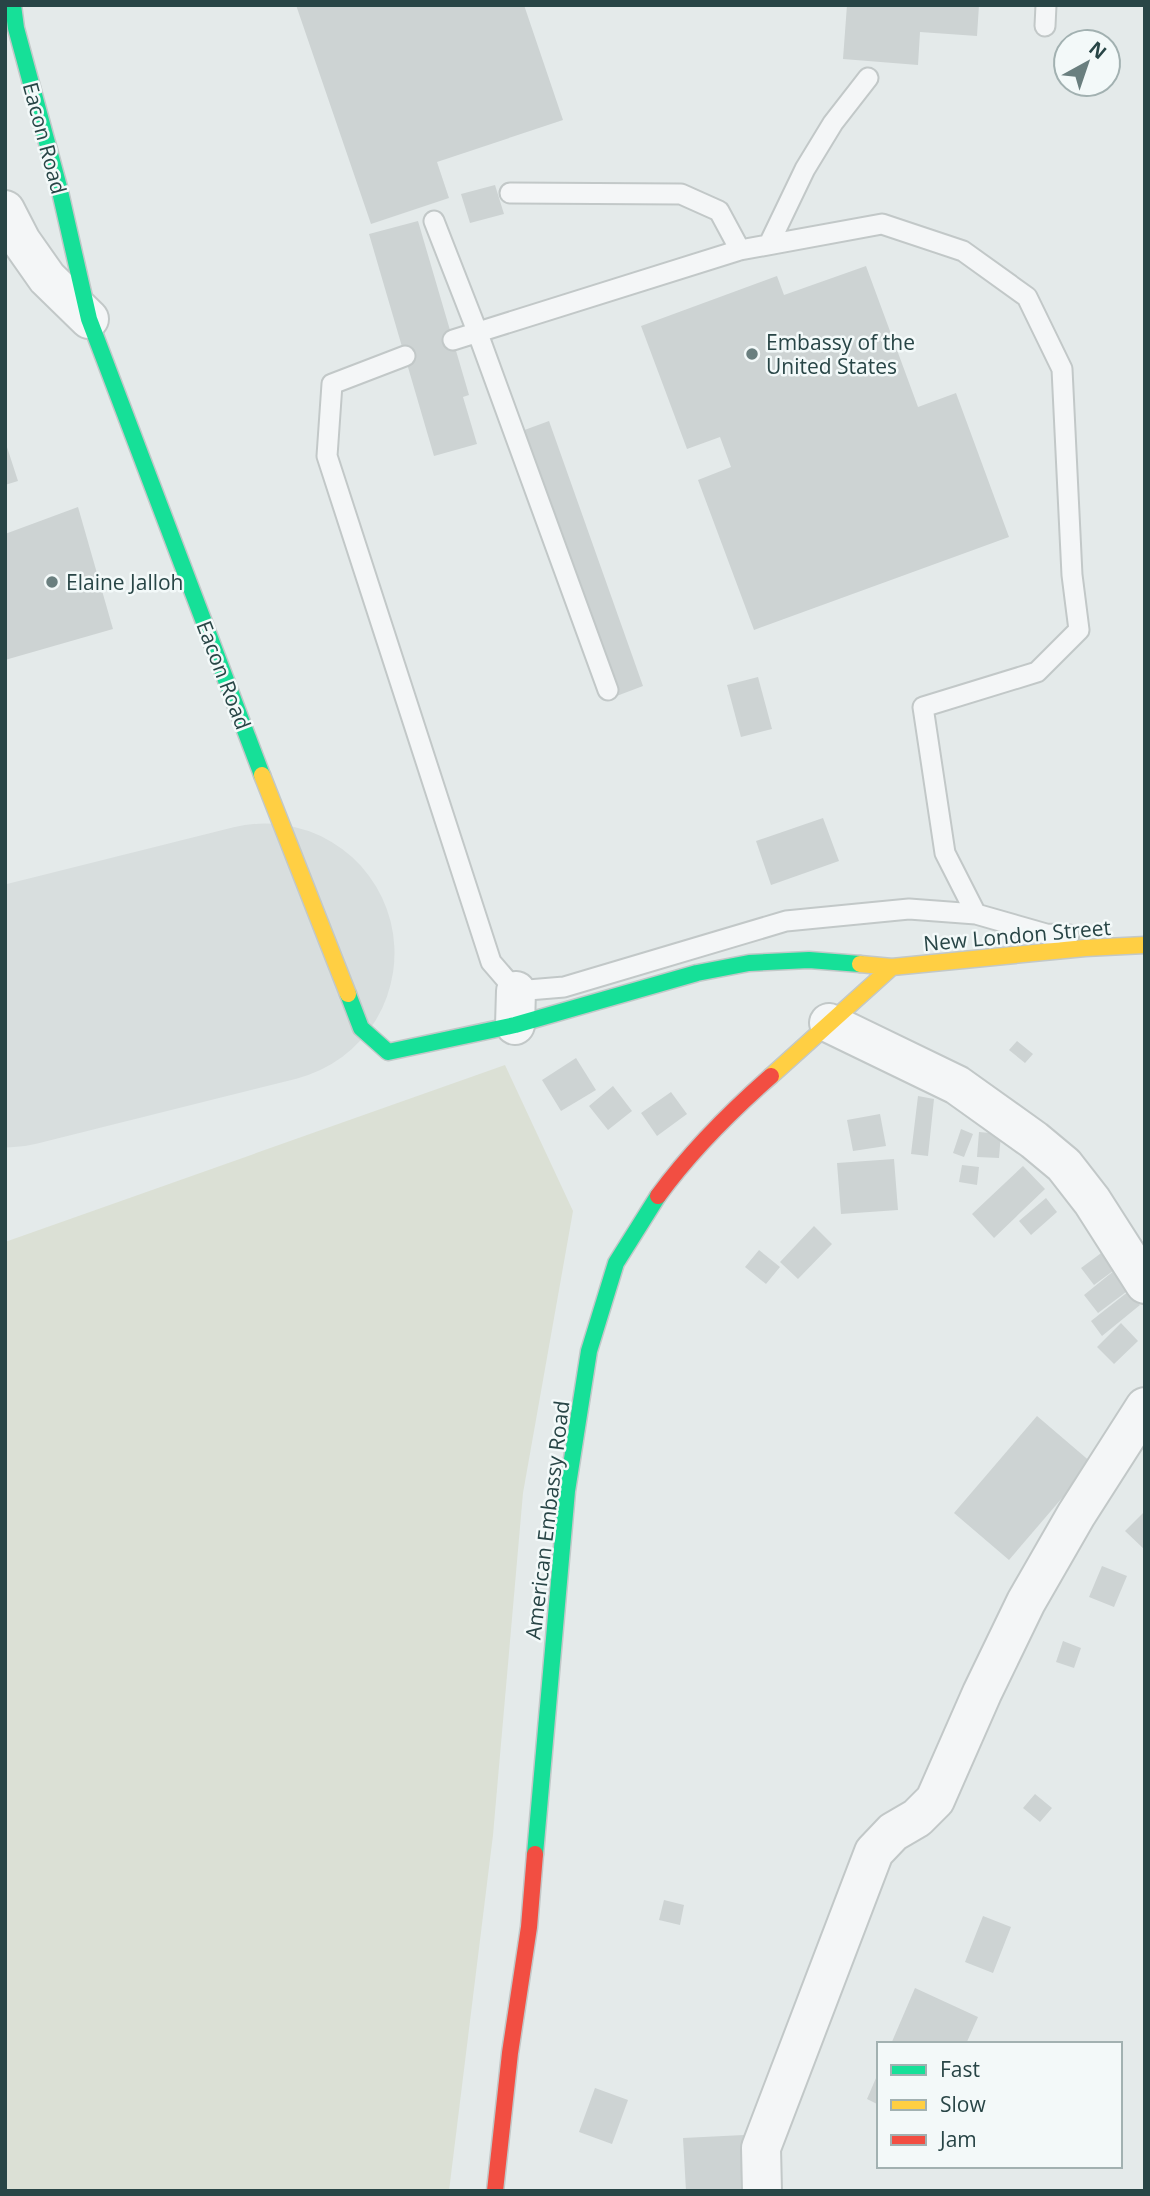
<svg xmlns="http://www.w3.org/2000/svg" width="1150" height="2196" viewBox="0 0 1150 2196" font-family="'Open Sans',sans-serif">
	<rect width="100%" height="100%" fill="#e4eaea"/>
	<path fill="#dbe0d5" d="M 505,1065 L 573,1211 L 523,1493 L 493,1835 L 449,2191 L 5,2191 L 5,1242 Z"/>
	<g fill="none" stroke-linecap="round" stroke-linejoin="round">
		<path stroke="#d8dede" stroke-width="259" d="M 5,1018 L 265,953"/>
	</g>
	<path fill="#cdd3d3" d="M 296,5 L 524,5 L 563,120 L 437,162 L 449,198 L 371,224 Z
		M 847,5 L 979,5 L 977,36 L 920,32 L 918,65 L 843,59 Z
		M 495,185 L 504,214 L 470,223 L 461,194 Z
		M 418,221 L 469,395 L 463,397 L 477,444 L 434,456 L 369,234 Z
		M 866,266 L 918,407 L 956,393 L 1009,537 L 754,630 L 698,480 L 731,467 L 720,437 L 687,449 L 641,326 L 777,276 L 784,295 Z
		M 549,421 L 643,686 L 614,697 L 519,432 Z
		M 6,444 L 18,481 L 5,485 L 5,445 Z
		M 78,507 L 113,629 L 5,660 L 5,534 Z
		M 758,677 L 772,729 L 741,737 L 727,685 Z
		M 823,818 L 839,861 L 771,885 L 756,841 Z
		M 1017,1041 L 1033,1054 L 1025,1063 L 1009,1050 Z
		M 576,1058 L 596,1090 L 561,1111 L 542,1080 Z
		M 613,1086 L 632,1111 L 608,1130 L 589,1106 Z
		M 671,1092 L 687,1114 L 657,1136 L 641,1113 Z
		M 918,1096 L 934,1099 L 928,1156 L 911,1154 Z
		M 880,1114 L 886,1146 L 853,1151 L 847,1120 Z
		M 961,1129 L 973,1134 L 964,1157 L 953,1153 Z
		M 979,1132 L 1001,1134 L 999,1158 L 977,1157 Z
		M 894,1159 L 898,1210 L 841,1214 L 837,1163 Z
		M 962,1165 L 979,1167 L 977,1185 L 959,1182 Z
		M 1023,1166 L 1045,1189 L 994,1238 L 972,1214 Z
		M 1046,1198 L 1057,1212 L 1031,1235 L 1019,1221 Z
		M 814,1226 L 832,1244 L 798,1279 L 780,1262 Z
		M 1108,1248 L 1121,1265 L 1094,1285 L 1081,1268 Z
		M 759,1250 L 780,1267 L 766,1284 L 745,1267 Z
		M 1115,1270 L 1130,1289 L 1098,1313 L 1084,1295 Z
		M 1129,1291 L 1140,1305 L 1102,1336 L 1091,1321 Z
		M 1121,1323 L 1138,1341 L 1114,1364 L 1097,1347 Z
		M 1037,1416 L 1092,1463 L 1009,1560 L 954,1513 Z
		M 1145,1511 L 1145,1550 L 1125,1531 Z
		M 1102,1566 L 1127,1576 L 1114,1607 L 1089,1597 Z
		M 1063,1641 L 1081,1648 L 1074,1668 L 1056,1662 Z
		M 1035,1794 L 1052,1808 L 1040,1822 L 1023,1808 Z
		M 664,1900 L 684,1905 L 680,1925 L 659,1920 Z
		M 983,1916 L 1011,1927 L 993,1973 L 965,1962 Z
		M 915,1988 L 978,2017 L 966,2044 L 891,2044 Z
		M 879,2071 L 879,2105 L 867,2099 Z
		M 595,2088 L 628,2100 L 612,2144 L 579,2132 Z
		M 744,2135 L 748,2191 L 686,2191 L 683,2138 Z"/>
	<g fill="none" stroke-linecap="round" stroke-linejoin="round">
		<defs>
			<path id="lane" d="M 1045,26 L 1046,5
				M 510,193 L 681,194 L 719,211 L 740,250
				M 434,221 L 477,331 L 608,690
				M 769,244 L 805,169 L 833,123 L 868,78
				M 453,340 L 740,250 L 882,224 L 963,251 L 1027,297 L 1062,369 L 1072,575 L 1079,630 L 1037,672 L 923,707 L 945,853 L 976,914
				M 405,356 L 332,384 L 327,456 L 491,962 L 516,991 L 564,987 L 786,921 L 909,909 L 976,914 L 1046,934 L 1069,935"/>
			<path id="street" d="M 5,210 L 21,241 L 47,278 L 89,319
				M 829,1023 L 957,1085 L 1034,1140 L 1064,1165 L 1092,1201 L 1145,1284
				M 515,1025 L 516,991
				M 762,2191 L 761,2148 L 874,1852 L 893,1832 L 917,1818 L 935,1800 L 982,1693 L 1026,1602 L 1076,1515 L 1145,1407"/>
			<path id="fast" d="M 13,5 L 16,28 L 59,187 L 89,319 L 262,775
				M 348,994 L 361,1028 L 388,1052 L 515,1025 L 697,973 L 749,963 L 809,960 L 860,964
				M 535,1854 L 567,1491 L 589,1351 L 616,1263 L 658,1196"/>
			<path id="slow" d="M 262,775 L 348,994
				M 860,964 L 892,967 L 1085,948 L 1145,945
				M 771,1076 L 892,967"/>
			<path id="jam" d="M 658,1196 C 690,1152 730,1112 771,1076
				M 495,2191 L 510,2053 L 529,1927 L 535,1854"/>
		</defs>
		<use href="#lane" stroke="#c2c8c8" stroke-width="23"/>
		<use href="#street" stroke="#c2c8c8" stroke-width="42"/>
		<use href="#fast" stroke="#c2c8c8" stroke-width="19"/>
		<use href="#slow" stroke="#c2c8c8" stroke-width="19"/>
		<use href="#jam" stroke="#c2c8c8" stroke-width="19"/>
		<use href="#lane" stroke="#f4f6f7" stroke-width="19"/>
		<use href="#street" stroke="#f4f6f7" stroke-width="38"/>
		<use href="#fast" stroke="#16e098" stroke-width="16"/>
		<use href="#slow" stroke="#ffcf43" stroke-width="16"/>
		<use href="#jam" stroke="#f24e42" stroke-width="16"/>
	</g>
	<g fill="#6a7f7f" stroke="#f3f9f9" stroke-width="2.5">
		<circle cx="752" cy="354" r="7"/>
		<circle cx="52" cy="582" r="7"/>
	</g>
	<g text-anchor="middle" dominant-baseline="central" stroke-width="5" stroke-linejoin="round" paint-order="stroke">
		<g font-size="21" fill="#284546" stroke="#f3f9f9">
			<text transform="translate(45 138) rotate(75)">Eacon Road</text>
			<text transform="translate(224 675) rotate(69)">Eacon Road</text>
			<text transform="translate(1017 935) rotate(-5)">New London Street</text>
			<text transform="translate(547 1520) rotate(-83)">American Embassy Road</text>
		</g>
		<g font-size="21" fill="#284546" stroke="#f3f9f9" text-anchor="start">
			<text x="766" y="342">Embassy of the<tspan x="766" dy="24">United States</tspan></text>
			<text x="66" y="582">Elaine Jalloh</text>
		</g>
	</g>
	<rect width="1150" height="2196" fill="none" stroke="#284546" stroke-width="14"/>
	<rect x="877" y="2042" width="245" height="126" fill="#f3f9f9" stroke="#a2b1b1" stroke-width="2"/>
	<rect x="891" y="2065" width="35" height="10" fill="#16e098" stroke="#a2b1b1" stroke-width="2"/>
	<text x="940" y="2077" font-size="21" fill="#284546">Fast</text>
	<rect x="891" y="2100" width="35" height="10" fill="#ffcf43" stroke="#a2b1b1" stroke-width="2"/>
	<text x="940" y="2112" font-size="21" fill="#284546">Slow</text>
	<rect x="891" y="2135" width="35" height="10" fill="#f24e42" stroke="#a2b1b1" stroke-width="2"/>
	<text x="940" y="2147" font-size="21" fill="#284546">Jam</text>
	<g transform="translate(1087 63) rotate(40)"><circle r="33" fill="#f3f9f9" stroke="#a2b1b1" stroke-width="2"/>
	<path d="M0-5L12 26L0 18L-12 26Z" fill="#6a7f7f"/>
	<text y="-10" font-size="19" font-weight="bold" text-anchor="middle" fill="#284546">N</text>
	</g>
</svg>
